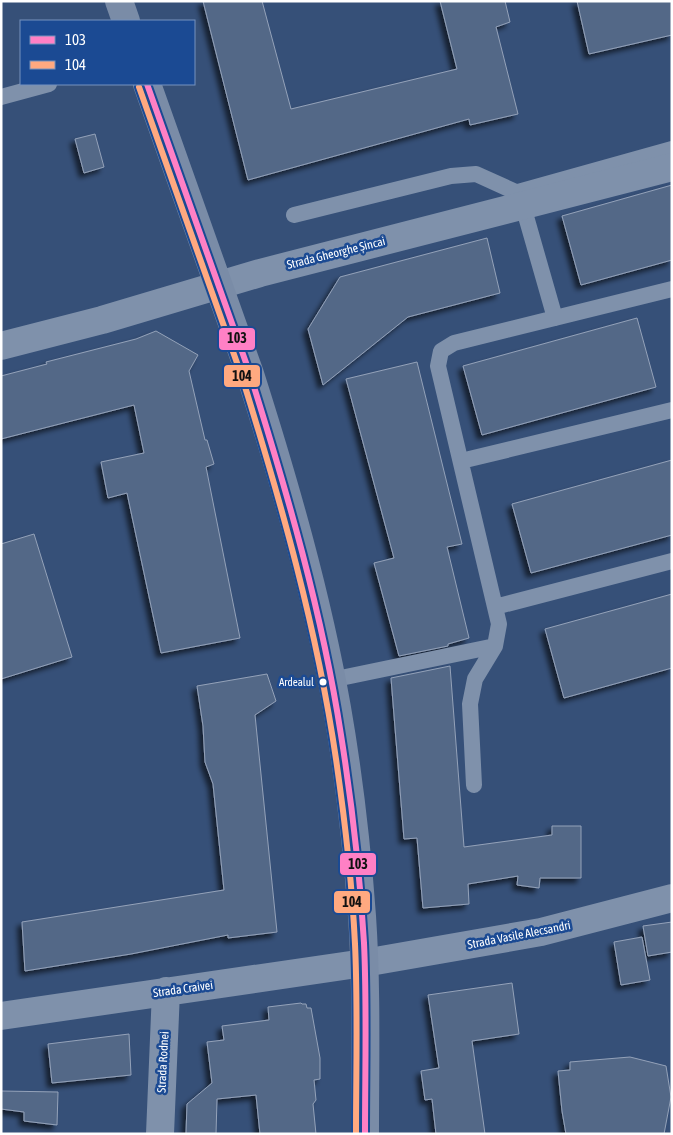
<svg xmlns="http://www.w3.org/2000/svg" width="673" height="1135" viewBox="0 0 673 1135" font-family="'Asap Condensed',sans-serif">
	<defs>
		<filter id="shadow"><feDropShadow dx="-4.5" dy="4.5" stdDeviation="2.5" flood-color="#0009"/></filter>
	</defs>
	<rect width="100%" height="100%" fill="#365078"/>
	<path fill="#536887" stroke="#94a2b9" filter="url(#shadow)" d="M 203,1 L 262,1 L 291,109 L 457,69 L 440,1 L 505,1 L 510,22 L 496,27 L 518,114 L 470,125 L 469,119 L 248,180 Z
		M 577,1 L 672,1 L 672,35 L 589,54 Z
		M 95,134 L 104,167 L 84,173 L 75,139 Z
		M 672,185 L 672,260 L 581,285 L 562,216 Z
		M 487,238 L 500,293 L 408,317 L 323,385 L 308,329 L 340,277 Z
		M 637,318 L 656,387 L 482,435 L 463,366 Z
		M 156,331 L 198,355 L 189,371 L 205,440 L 207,440 L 214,464 L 206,467 L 240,638 L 161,653 L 127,493 L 108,498 L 101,462 L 144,453 L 134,405 L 1,439 L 1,376 L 47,364 L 46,362 L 136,339 Z
		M 417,362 L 462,544 L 447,547 L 469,638 L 448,644 L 448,646 L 399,656 L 374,563 L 394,558 L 346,379 Z
		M 672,460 L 672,535 L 531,573 L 512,504 Z
		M 34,534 L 72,657 L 1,679 L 1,544 Z
		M 672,594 L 672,668 L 564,698 L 545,629 Z
		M 450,666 L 464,847 L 552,835 L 552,826 L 581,826 L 581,878 L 540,878 L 539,888 L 517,885 L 518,876 L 468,884 L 469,904 L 423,908 L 417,838 L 404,839 L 391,678 Z
		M 267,674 L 276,701 L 255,715 L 277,932 L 228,938 L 228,935 L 131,954 L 25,971 L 22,922 L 224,890 L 213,784 L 205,762 L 203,726 L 197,686 Z
		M 672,922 L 672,952 L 648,956 L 643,926 Z
		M 642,937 L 650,980 L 621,985 L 614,942 Z
		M 512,983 L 519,1034 L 472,1041 L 485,1134 L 436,1134 L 432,1099 L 425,1100 L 421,1071 L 439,1068 L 428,995 Z
		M 301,1003 L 302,1004 L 306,1004 L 307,1008 L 311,1008 L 320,1058 L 320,1079 L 314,1080 L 316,1100 L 313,1104 L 316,1134 L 260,1134 L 256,1095 L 217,1099 L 216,1134 L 186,1134 L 187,1104 L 212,1083 L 207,1042 L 224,1040 L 222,1026 L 269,1020 L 268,1007 Z
		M 129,1034 L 131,1075 L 52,1083 L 48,1044 Z
		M 630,1057 L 666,1066 L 671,1097 L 664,1134 L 566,1134 L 562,1111 L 558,1071 L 570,1070 L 570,1062 Z
		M 1,1091 L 58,1092 L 57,1125 L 24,1121 L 24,1112 L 1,1109 Z"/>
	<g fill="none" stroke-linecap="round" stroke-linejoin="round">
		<path stroke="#7f91ab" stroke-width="16" d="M 1,97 L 49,84
			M 518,192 L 672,149
			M 523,206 L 555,318
			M 294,215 L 451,176 L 476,174 L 538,202
			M 461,461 L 672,410
			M 495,607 L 672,561
			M 331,680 L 495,646
			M 474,785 L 470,704 L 475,679 L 495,646 L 499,624 L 438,366 L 441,351 L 454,343 L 672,289"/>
		<path stroke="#7f91ab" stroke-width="28" d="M 1,346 L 102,320 L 260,273 L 672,167
			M 1,1016 L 364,963 L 541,932 L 672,898
			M 160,1134 L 166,991"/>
		<path stroke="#7a8ca7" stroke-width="28" d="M 119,1 L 126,21
			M 147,84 L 250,374 C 285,484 317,595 337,708 C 349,777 357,847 362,916 C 367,989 365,1062 365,1134"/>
		<defs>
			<path id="bus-1" d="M 147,84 L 250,374 C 287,492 322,612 341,735 C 352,804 360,874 364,943 C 367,1007 365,1070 365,1134"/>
			<path id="bus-2" d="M 139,87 L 242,377 C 281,502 317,629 336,759 C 345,821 352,882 355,944 C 358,1007 356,1071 356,1134"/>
		</defs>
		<use href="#bus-1" stroke="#1b4a93" stroke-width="10"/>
		<use href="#bus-2" stroke="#1b4a93" stroke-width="10"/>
		<use href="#bus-1" stroke="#ff80c5" stroke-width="6"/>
		<use href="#bus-2" stroke="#ffa980" stroke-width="6"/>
	</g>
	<circle fill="#fff" stroke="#1b4a93" stroke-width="2" cx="323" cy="682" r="4.5"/>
	<g text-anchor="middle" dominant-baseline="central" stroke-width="5" stroke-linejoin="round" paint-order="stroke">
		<g font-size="11" fill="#fff" stroke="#1b4a93" text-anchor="end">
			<text x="314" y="682">Ardealul</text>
		</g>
		<g font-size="12" fill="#fff" stroke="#1b4a93">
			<text transform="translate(336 253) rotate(-14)">Strada Gheorghe Șincai</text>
			<text transform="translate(519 935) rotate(-11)">Strada Vasile Alecsandri</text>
			<text transform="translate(183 989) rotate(-8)">Strada Craivei</text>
			<text transform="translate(163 1062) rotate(-87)">Strada Rodnei</text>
		</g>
	</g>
	<g stroke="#1b4a93" stroke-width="2">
		<rect x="218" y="327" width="38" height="24" rx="5" fill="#ff80c5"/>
		<rect x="223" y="364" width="38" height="24" rx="5" fill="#ffa980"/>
		<rect x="339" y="852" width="38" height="24" rx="5" fill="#ff80c5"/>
		<rect x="333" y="890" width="38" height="24" rx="5" fill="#ffa980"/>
	</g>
	<g font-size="14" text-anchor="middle" font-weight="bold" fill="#111">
		<text x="237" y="343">103</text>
		<text x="242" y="381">104</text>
		<text x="358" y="869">103</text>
		<text x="352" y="907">104</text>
	</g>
	<rect width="673" height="1135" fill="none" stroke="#ffffff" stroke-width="5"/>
	<rect x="20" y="20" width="175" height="65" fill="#1b4a93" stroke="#7692be"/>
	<rect x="30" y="36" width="25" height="8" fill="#ff80c5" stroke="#7692be"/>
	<text x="65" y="45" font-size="15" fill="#ffffff">103</text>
	<rect x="30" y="61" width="25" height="8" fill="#ffa980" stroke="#7692be"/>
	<text x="65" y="70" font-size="15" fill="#ffffff">104</text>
</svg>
